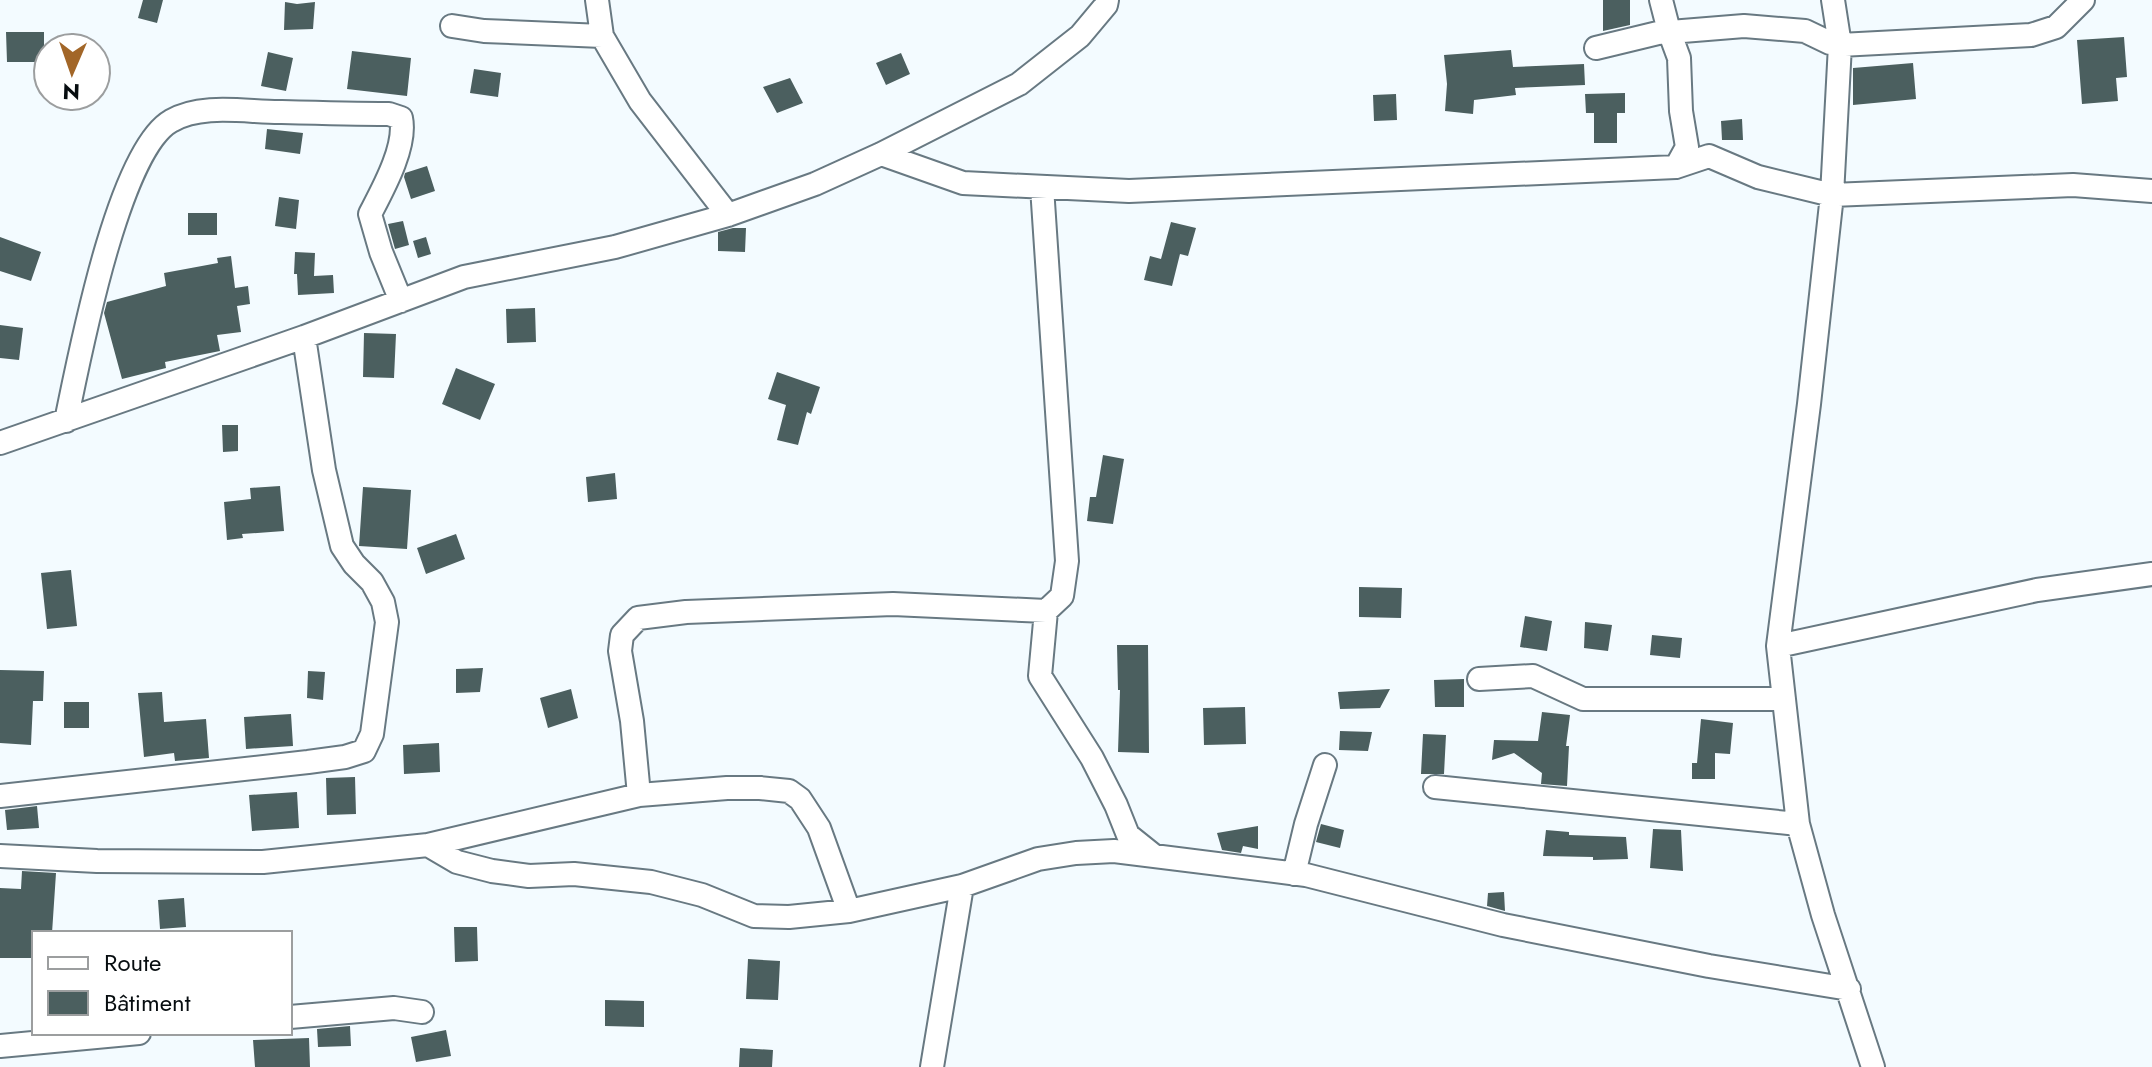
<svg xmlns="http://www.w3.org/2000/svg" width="2152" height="1067" viewBox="0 0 2152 1067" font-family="Jost,sans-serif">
	<rect width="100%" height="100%" fill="#f3fbff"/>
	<path fill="#4b5f5f" d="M 143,0 L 163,0 L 157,23 L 138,18 Z
		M 1603,0 L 1630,0 L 1630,25 L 1603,31 Z
		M 285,2 L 297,4 L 315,2 L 313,29 L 284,30 Z
		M 6,32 L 44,32 L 44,62 L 7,62 Z
		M 2124,37 L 2127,77 L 2116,78 L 2118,101 L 2082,104 L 2077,40 Z
		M 1511,50 L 1513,67 L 1584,64 L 1585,85 L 1515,88 L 1516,95 L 1474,100 L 1473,114 L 1445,111 L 1447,84 L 1444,55 Z
		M 352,51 L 411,58 L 407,96 L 347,89 Z
		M 268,52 L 293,58 L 286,91 L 261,86 Z
		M 901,53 L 910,74 L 886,85 L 876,63 Z
		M 1913,63 L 1916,99 L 1853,105 L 1853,68 Z
		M 474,69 L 501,73 L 498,97 L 470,93 Z
		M 790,78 L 803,103 L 777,113 L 763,87 Z
		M 1625,93 L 1625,113 L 1617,113 L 1617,143 L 1594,143 L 1594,113 L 1586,113 L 1585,94 Z
		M 1396,94 L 1397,120 L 1374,121 L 1373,95 Z
		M 1742,119 L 1743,140 L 1722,140 L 1721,121 Z
		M 267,129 L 303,133 L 300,154 L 265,149 Z
		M 427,166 L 435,191 L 411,199 L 404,177 L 405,173 Z
		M 279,197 L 299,200 L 296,229 L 275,226 Z
		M 188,213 L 217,213 L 217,235 L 188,235 Z
		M 403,221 L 409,245 L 395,249 L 388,224 Z
		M 1171,222 L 1196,228 L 1188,256 L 1180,254 L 1172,286 L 1144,280 L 1150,256 L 1161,259 Z
		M 733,228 L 746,228 L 745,252 L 718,251 L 718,232 Z
		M 0,237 L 41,252 L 31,281 L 0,271 Z
		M 426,237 L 431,254 L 418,258 L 413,241 Z
		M 295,252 L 315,253 L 314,276 L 333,275 L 334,293 L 298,295 L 297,274 L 294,274 Z
		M 231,256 L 235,288 L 248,286 L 250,304 L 237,306 L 241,332 L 217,335 L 220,351 L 165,362 L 166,368 L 122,379 L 104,313 L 107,302 L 166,286 L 164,273 L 218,263 L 217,258 Z
		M 535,308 L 536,342 L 507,343 L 506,309 Z
		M 0,325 L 23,328 L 19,360 L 0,358 Z
		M 364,333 L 396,334 L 394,378 L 363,377 Z
		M 456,368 L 495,384 L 480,420 L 442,404 Z
		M 777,372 L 820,387 L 811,414 L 807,412 L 798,445 L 777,440 L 786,405 L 768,399 Z
		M 222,425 L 238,425 L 238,451 L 223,452 Z
		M 1103,455 L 1124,459 L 1113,524 L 1087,521 L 1090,497 L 1096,497 Z
		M 615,473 L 617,499 L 588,502 L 586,477 Z
		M 280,486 L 284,531 L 242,534 L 243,538 L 227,540 L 224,502 L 251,499 L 250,488 Z
		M 363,487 L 411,490 L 407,549 L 359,546 Z
		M 456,534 L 465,559 L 426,574 L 417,548 Z
		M 71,570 L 77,626 L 47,629 L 41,573 Z
		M 1359,587 L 1402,588 L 1401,618 L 1359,617 Z
		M 1525,616 L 1552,621 L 1547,651 L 1520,647 Z
		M 1585,622 L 1612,625 L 1608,651 L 1584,648 Z
		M 1652,635 L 1682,638 L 1680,658 L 1650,655 Z
		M 1117,645 L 1148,645 L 1149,753 L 1118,752 L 1120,690 L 1118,690 Z
		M 483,668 L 480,692 L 456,693 L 456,669 Z
		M 0,670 L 44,671 L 43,701 L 33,701 L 31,745 L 0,743 Z
		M 308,671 L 325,672 L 323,700 L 307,698 Z
		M 1464,679 L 1464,707 L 1435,707 L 1434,680 Z
		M 571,689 L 578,718 L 548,728 L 540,698 Z
		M 1390,689 L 1380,708 L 1340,709 L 1338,692 Z
		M 162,692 L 164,722 L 206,719 L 209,758 L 175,761 L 174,753 L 144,757 L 138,693 Z
		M 64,702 L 89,702 L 89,728 L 64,728 Z
		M 1245,707 L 1246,744 L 1204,745 L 1203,708 Z
		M 1542,712 L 1570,715 L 1566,746 L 1569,746 L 1567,786 L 1541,784 L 1542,773 L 1514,753 L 1492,760 L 1494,740 L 1538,741 Z
		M 291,714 L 293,746 L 246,749 L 244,717 Z
		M 1701,719 L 1733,723 L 1730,754 L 1715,753 L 1715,779 L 1692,779 L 1692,763 L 1697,763 Z
		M 1340,731 L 1372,732 L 1368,751 L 1339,750 Z
		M 1423,734 L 1446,735 L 1444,774 L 1421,774 Z
		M 439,743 L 440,772 L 404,774 L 403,745 Z
		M 355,777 L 356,814 L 327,815 L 326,778 Z
		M 297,792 L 299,828 L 252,831 L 249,795 Z
		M 37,806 L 39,828 L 7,830 L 5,810 Z
		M 1321,824 L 1344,830 L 1340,848 L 1316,842 Z
		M 1258,826 L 1258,849 L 1243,846 L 1241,853 L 1222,850 L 1217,833 Z
		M 1653,829 L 1681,830 L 1683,871 L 1650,868 Z
		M 1546,830 L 1569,832 L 1569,835 L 1626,837 L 1628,859 L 1593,860 L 1593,857 L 1543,856 Z
		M 22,871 L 56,873 L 52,933 L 34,933 L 34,958 L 0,958 L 0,888 L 21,889 Z
		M 1504,892 L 1505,911 L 1487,906 L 1488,893 Z
		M 184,898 L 186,927 L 160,929 L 158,900 Z
		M 454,927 L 477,927 L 478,961 L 455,962 Z
		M 748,959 L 780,961 L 778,1000 L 746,999 Z
		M 605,1000 L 644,1001 L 644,1027 L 605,1026 Z
		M 350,1026 L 351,1046 L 318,1047 L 317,1029 Z
		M 446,1030 L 451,1056 L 416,1062 L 411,1037 Z
		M 309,1038 L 310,1067 L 255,1067 L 253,1040 Z
		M 740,1048 L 773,1050 L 772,1067 L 739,1067 Z"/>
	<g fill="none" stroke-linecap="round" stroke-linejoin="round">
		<defs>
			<path id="minor" d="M 597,0 L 602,36 L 640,101 L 728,215
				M 1661,0 L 1669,31 L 1679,58 L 1681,111 L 1687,147 L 1676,167
				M 1833,0 L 1840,45 L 1832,195 L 1809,404 L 1778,646 L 1798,824 L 1823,915 L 1873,1067
				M 452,26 L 484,31 L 602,36
				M 1596,48 L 1658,33 L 1744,26 L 1805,31 L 1830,43 L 1840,45 L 2031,35 L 2056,27 L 2083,0
				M 881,154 L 963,183 L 1129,191 L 1676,167 L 1709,156 L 1758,177 L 1832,195 L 2073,185 L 2152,191
				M 1042,187 L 1067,561 L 1062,596 L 1046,611 L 1040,676 L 1092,758 L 1116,805 L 1128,835 L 1153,855
				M 66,421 C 79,359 118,151 171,121 C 201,103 246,112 279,112 C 316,113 352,114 389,114 L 401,118 C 407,146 383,189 370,214 L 381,252 L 401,301
				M 0,443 L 304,337 L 464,277 L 615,247 L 728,215 L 815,184 L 881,154 L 1019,84 L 1080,36 L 1106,5 L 1107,0
				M 1778,646 L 2037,590 L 2152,574
				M 1479,679 L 1533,676 L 1583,699 L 1784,699
				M 1435,787 L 1798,824
				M 639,795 L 632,721 L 620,651 L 622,635 L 638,618 L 686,612 L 893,604 L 1046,611
				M 0,796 L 308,762 L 345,757 L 364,751 L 372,734 L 387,622 L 383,602 L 372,582 L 354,564 L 342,546 L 324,470 L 304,337
				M 428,845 L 457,862 L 492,871 L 529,876 L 574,874 L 651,882 L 702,895 L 754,916 L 789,917 L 849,911 L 962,886 L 1038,859 L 1076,853 L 1114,851 L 1306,875 L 1503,925 L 1709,966 L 1849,989
				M 0,856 L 97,861 L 263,862 L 428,845 L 639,795 L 727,788 L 760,788 L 789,791 L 800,799 L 819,828 L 849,911
				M 1294,874 L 1306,824 L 1325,765
				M 290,1017 L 394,1008 L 422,1012
				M 0,1046 L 139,1033
				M 932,1067 L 962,886"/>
		</defs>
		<use href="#minor" stroke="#687982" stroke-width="26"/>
		<use href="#minor" stroke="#fff" stroke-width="22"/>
	</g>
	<rect x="32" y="931" width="260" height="104" fill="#ffffff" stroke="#9c9e9f" stroke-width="2"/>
	<rect x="48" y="957" width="40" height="12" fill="#ffffff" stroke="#9c9e9f" stroke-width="2"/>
	<text x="104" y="971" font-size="24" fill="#070d10">Route</text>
	<rect x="48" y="991" width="40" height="24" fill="#4b5f5f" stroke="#9c9e9f" stroke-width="2"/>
	<text x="104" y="1011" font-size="24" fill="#070d10">Bâtiment</text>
	<g transform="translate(72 72) rotate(182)"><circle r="38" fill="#ffffff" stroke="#9c9e9f" stroke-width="2"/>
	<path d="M0-6L14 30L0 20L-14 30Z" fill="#a26628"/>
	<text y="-12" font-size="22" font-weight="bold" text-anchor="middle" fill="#070d10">N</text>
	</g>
</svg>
